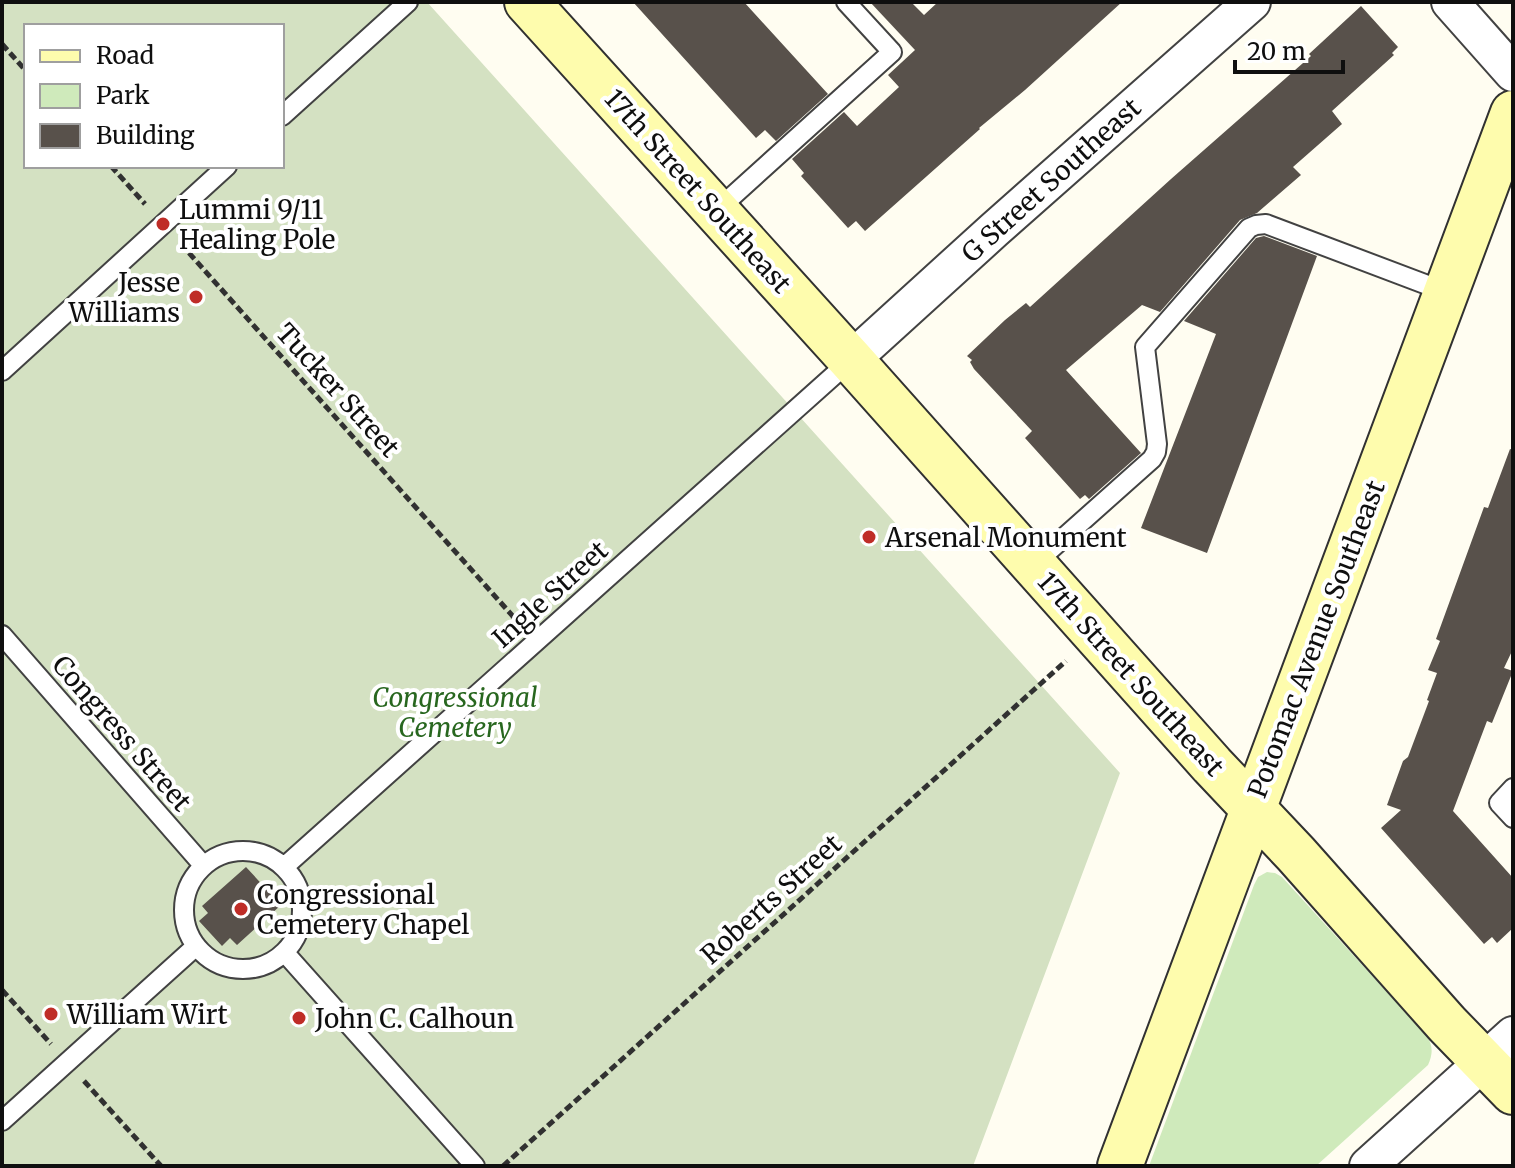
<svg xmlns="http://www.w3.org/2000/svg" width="1515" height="1168" viewBox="0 0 1515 1168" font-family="Merriweather,serif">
	<rect width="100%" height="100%" fill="#fffdf1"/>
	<path fill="#cfeabb" d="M 1267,872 L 1275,873 L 1282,877 L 1427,1036 C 1433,1046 1433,1054 1428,1065 L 1316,1166 L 1149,1166 L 1254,885 L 1258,877 Z"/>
	<path fill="#d4e1c2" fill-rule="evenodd" d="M 2,2 L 427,2 L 1120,773 L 973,1166 L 2,1166 ZM 26,26 L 282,26 L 282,166 L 26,166 Z"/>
	<path fill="#58514b" d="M 633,2 L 744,2 L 828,94 L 776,141 L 765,130 L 756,138 Z
		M 870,2 L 911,2 L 924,15 L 938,2 L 1122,2 L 1025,90 L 979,128 L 980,129 L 865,231 L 856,221 L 848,228 L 801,176 L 804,173 L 792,159 L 844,112 L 857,126 L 899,87 L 888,75 L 915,50 Z
		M 1361,6 L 1398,47 L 1392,53 L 1394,55 L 1332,111 L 1342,124 L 1293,167 L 1301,175 L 1257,213 L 1240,220 L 1160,312 L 1142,305 L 1066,370 L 1141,453 L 1089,499 L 1085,495 L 1080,499 L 1025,438 L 1032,431 L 974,369 L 970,362 L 972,360 L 967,356 L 1005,320 L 1026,303 L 1030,307 L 1171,179 L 1311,56 L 1309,54 Z
		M 1264,236 L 1317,256 L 1207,553 L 1141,528 L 1216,334 L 1184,321 L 1256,238 Z
		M 1510,449 L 1513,450 L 1513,649 L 1504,668 L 1513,671 L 1492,723 L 1487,721 L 1453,811 L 1513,878 L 1513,928 L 1497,943 L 1492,937 L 1484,944 L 1381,828 L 1401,810 L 1387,805 L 1403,761 L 1408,757 L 1429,701 L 1427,700 L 1437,673 L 1428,670 L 1440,641 L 1436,639 L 1484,507 L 1488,508 Z
		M 246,867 L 281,905 L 237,945 L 230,938 L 222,946 L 199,921 L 208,913 L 202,906 Z"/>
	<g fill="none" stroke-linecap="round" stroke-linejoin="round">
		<defs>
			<path id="lane" d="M 282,116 L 408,2
				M 716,211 L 892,52 L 846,2
				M 2,371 L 227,166
				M 1033,565 L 1152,459 L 1156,452 L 1157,444 L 1145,347 L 1249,228 L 1256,225 L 1266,224 L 1446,292
				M 2,635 L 203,865
				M 1513,788 L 1499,803 L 1513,818
				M184 910a59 59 0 1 1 118 0a59 59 0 1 1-118 0Z
				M 284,867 L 851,360
				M 285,953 L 475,1166
				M 2,1121 L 195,947"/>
			<path id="street" d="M 1450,2 L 1513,73
				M 851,360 L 994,230 L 1252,2
				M 1368,1166 L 1513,1035"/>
			<path id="secondary" d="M 527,2 L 851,360 L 1212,765 L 1296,854 L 1447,1024 L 1513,1092
				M 1120,1166 L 1513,113"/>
		</defs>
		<use href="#lane" stroke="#424242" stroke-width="22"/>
		<use href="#street" stroke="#424242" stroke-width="40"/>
		<use href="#secondary" stroke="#313131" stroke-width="48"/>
		<path stroke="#313131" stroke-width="5" stroke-dasharray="8 4" stroke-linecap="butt" d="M 2,44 L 26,71
			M 111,166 L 145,204
			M 181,244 L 518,622
			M 2,990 L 51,1044
			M 84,1081 L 161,1166
			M 503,1166 L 1066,661"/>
		<use href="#lane" stroke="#fff" stroke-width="18"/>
		<use href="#street" stroke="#fff" stroke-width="36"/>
		<use href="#secondary" stroke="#fefcad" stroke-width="44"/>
	</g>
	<g fill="#bf2d27" stroke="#fff" stroke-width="3">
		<circle cx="163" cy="224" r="8"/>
		<circle cx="196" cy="297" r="8"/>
		<circle cx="869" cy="537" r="8"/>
		<circle cx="241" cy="909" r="8"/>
		<circle cx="51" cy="1014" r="8"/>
		<circle cx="299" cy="1018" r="8"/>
	</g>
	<g text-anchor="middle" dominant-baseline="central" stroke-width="8" stroke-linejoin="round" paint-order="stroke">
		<g font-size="26" fill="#0f0f0f" stroke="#fff">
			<text transform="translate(1051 180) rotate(-42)">G Street Southeast</text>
			<text transform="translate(698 191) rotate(48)">17th Street Southeast</text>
			<text transform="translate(338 390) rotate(48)">Tucker Street</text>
			<text transform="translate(550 594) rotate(-42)">Ingle Street</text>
			<text transform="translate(1316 639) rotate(-69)">Potomac Avenue Southeast</text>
			<text transform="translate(1131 674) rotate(48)">17th Street Southeast</text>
			<text transform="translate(122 733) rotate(49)">Congress Street</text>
			<text transform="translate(771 899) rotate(-42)">Roberts Street</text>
		</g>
		<g font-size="26" fill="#0f0f0f" stroke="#fff" text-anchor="start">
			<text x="179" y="209">Lummi 9/11<tspan x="179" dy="30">Healing Pole</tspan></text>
			<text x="180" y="282" text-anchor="end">Jesse<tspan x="180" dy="30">Williams</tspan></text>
			<text x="885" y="537">Arsenal Monument</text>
			<text x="257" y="894">Congressional<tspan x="257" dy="30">Cemetery Chapel</tspan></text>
			<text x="67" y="1014">William Wirt</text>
			<text x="315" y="1018">John C. Calhoun</text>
		</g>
		<g font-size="26" font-style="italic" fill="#28671f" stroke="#fff">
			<text x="455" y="697">Congressional<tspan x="455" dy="30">Cemetery</tspan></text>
		</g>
	</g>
	<rect width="1515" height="1168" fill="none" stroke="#0f0f0f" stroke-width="8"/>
	<rect x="24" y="24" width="260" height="144" fill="#ffffff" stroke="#9f9f9f" stroke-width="2"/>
	<rect x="40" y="50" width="40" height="12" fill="#fefcad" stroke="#9f9f9f" stroke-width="2"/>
	<text x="96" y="64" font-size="24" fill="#0f0f0f">Road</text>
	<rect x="40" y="84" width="40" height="24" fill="#cfeabb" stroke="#9f9f9f" stroke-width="2"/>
	<text x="96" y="104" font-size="24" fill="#0f0f0f">Park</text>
	<rect x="40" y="124" width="40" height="24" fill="#58514b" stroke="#9f9f9f" stroke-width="2"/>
	<text x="96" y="144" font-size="24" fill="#0f0f0f">Building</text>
	<path d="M1235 60v12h108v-12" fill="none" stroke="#0f0f0f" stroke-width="4"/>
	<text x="1247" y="60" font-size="24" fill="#0f0f0f" stroke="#ffffff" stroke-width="6" paint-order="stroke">20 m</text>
</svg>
